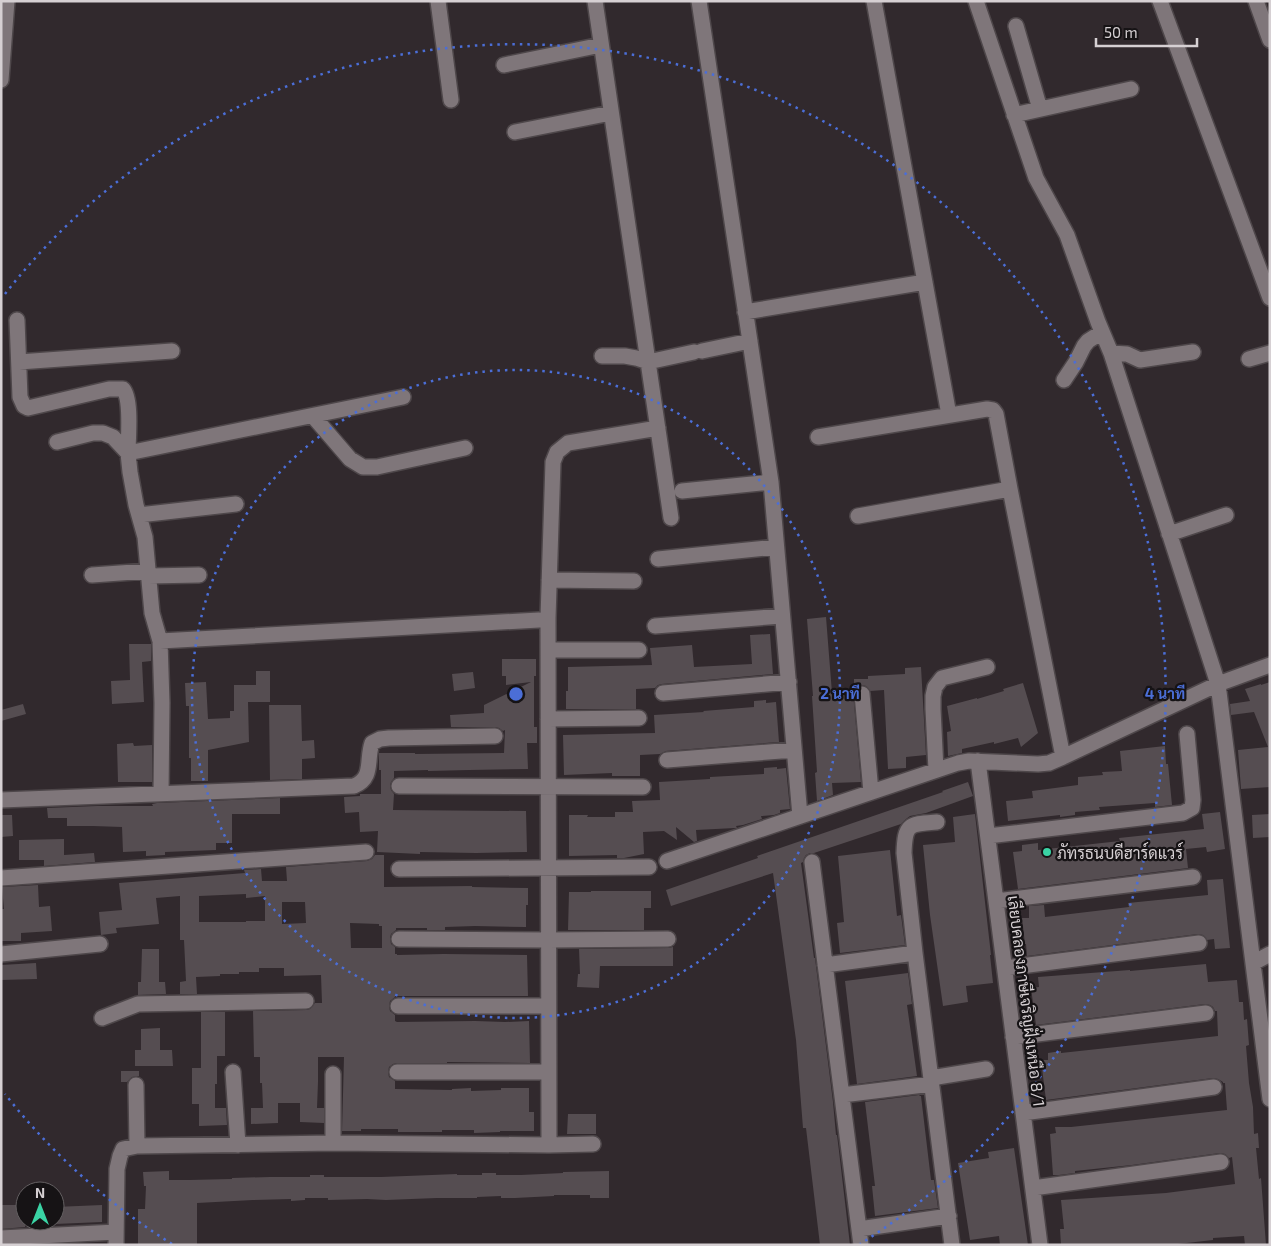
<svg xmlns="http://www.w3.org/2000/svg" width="1271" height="1246" viewBox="0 0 1271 1246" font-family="'Exo 2',Sarabun,sans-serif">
	<rect width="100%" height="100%" fill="#31292d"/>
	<path fill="#554d51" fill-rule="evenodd" d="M 826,617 L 832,693 L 853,692 L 861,782 L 832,783 L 833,795 L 817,801 L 815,773 L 817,772 L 812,696 L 813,696 L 807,619 Z
		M 770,634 L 773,674 L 662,684 L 658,685 L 655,688 L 636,689 L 636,709 L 566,709 L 566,691 L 568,691 L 568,667 L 652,665 L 650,648 L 692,645 L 694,667 L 752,664 L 750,635 Z
		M 129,644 L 151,644 L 151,661 L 142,662 L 144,702 L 112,704 L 111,681 L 130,680 Z
		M 502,659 L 536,659 L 536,676 L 534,676 L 534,727 L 537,727 L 537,743 L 527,743 L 528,769 L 469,770 L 428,771 L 428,770 L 394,771 L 394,778 L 391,782 L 390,786 L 391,790 L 394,794 L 393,810 L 526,811 L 527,852 L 476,853 L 420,852 L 420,854 L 377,852 L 378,831 L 360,832 L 359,812 L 345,813 L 344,797 L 360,796 L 360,794 L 381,794 L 381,770 L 379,770 L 379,753 L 415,753 L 415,754 L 504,753 L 505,730 L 503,731 L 499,728 L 495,727 L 451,727 L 450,715 L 484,713 L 484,705 L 531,682 L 506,685 L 506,676 L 502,676 Z
		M 921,667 L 926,755 L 906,757 L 906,768 L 888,769 L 884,690 L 870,691 L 866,686 L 862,685 L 857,686 L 854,689 L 854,679 L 868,679 L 868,676 L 905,674 L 905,668 Z
		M 256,671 L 270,671 L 270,702 L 248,702 L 249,742 L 208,750 L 208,781 L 191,781 L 191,758 L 189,758 L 189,706 L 186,706 L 185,683 L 206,682 L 208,719 L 230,718 L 230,711 L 234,711 L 234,685 L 256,685 Z
		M 473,672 L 475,688 L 454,691 L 452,674 Z
		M 1270,682 L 1270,787 L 1241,789 L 1238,750 L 1268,747 L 1254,712 L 1231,715 L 1230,704 L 1250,701 L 1245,689 L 1261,684 L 1261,685 Z
		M 1023,683 L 1038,733 L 1021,747 L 1018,738 L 994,744 L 994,742 L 962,749 L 962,753 L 948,756 L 947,732 L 951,731 L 947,706 L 977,698 L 977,699 L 1004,691 L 1003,689 Z
		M 766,700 L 766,703 L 776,702 L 779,742 L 666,751 L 660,754 L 640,755 L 640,776 L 612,776 L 612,773 L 564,775 L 563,735 L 655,733 L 654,715 L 704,712 L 703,711 L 754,707 L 754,701 Z
		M 23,704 L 26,714 L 1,721 L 1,710 Z
		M 269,705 L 301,705 L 302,741 L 314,740 L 315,758 L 302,759 L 302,779 L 270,780 Z
		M 133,743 L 134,746 L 152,745 L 152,782 L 118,782 L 117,744 Z
		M 1165,746 L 1166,764 L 1168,764 L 1172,805 L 1155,807 L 1155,803 L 1099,807 L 1100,810 L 1075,812 L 1075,815 L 1060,817 L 1060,815 L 1008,821 L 1006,801 L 1033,798 L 1032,791 L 1078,785 L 1078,777 L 1103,775 L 1102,772 L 1122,771 L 1120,751 Z
		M 777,767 L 777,769 L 786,768 L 790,809 L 780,810 L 780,813 L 774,815 L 761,816 L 762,819 L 743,825 L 736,826 L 737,828 L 735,828 L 696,830 L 697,841 L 694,842 L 676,827 L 677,840 L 664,831 L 643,832 L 644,854 L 624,858 L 617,858 L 617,855 L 569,856 L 569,815 L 588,815 L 587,817 L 615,817 L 615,812 L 633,812 L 632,801 L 660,800 L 659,782 L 710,779 L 710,777 L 764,774 L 764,768 Z
		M 968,782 L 973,796 L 926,813 L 910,816 L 906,819 L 901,824 L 814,853 L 810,853 L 806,855 L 804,858 L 803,862 L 801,863 L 814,958 L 815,958 L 833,1102 L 836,1135 L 837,1135 L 839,1151 L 850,1245 L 820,1245 L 806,1128 L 803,1128 L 796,1040 L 773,873 L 671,906 L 666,890 L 758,858 L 757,856 L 943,792 L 942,791 Z
		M 280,798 L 280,814 L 232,814 L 232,843 L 216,843 L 216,850 L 165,852 L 165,855 L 146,856 L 146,851 L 123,852 L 122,827 L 93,826 L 67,826 L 67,818 L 48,818 L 47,808 L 97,806 L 153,806 L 152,804 L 157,803 Z
		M 1220,812 L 1225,849 L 1207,852 L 1206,847 L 1186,849 L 1188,868 L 1018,889 L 1013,852 L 1022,851 L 1022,845 L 1038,843 L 1038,850 L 1120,841 L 1119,838 L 1204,829 L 1202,814 Z
		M 975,814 L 991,955 L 990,955 L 993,983 L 966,986 L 968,1002 L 943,1006 L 930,915 L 923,845 L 955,842 L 953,817 Z
		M 1270,814 L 1270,837 L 1253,838 L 1252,815 Z
		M 1,815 L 12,815 L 13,836 L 1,837 Z
		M 64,839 L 64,855 L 94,853 L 95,862 L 44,866 L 44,860 L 19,860 L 19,840 Z
		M 890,850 L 897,916 L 901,915 L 905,945 L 840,953 L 837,923 L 844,922 L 838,856 Z
		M 375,855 L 384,855 L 384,887 L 472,886 L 472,887 L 528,888 L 528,905 L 526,905 L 526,927 L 475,926 L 445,927 L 445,930 L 427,930 L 427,928 L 396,928 L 396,930 L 391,934 L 390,938 L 391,944 L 395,947 L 395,954 L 397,954 L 397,955 L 444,954 L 527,955 L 528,996 L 395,996 L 395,997 L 390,1001 L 389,1006 L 390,1011 L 395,1015 L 395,1021 L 397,1022 L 475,1021 L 505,1022 L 529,1021 L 530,1063 L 447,1062 L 447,1063 L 397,1063 L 393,1064 L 389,1067 L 388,1072 L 389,1077 L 395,1081 L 395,1089 L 452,1090 L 452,1089 L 471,1088 L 471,1091 L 501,1090 L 501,1088 L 529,1088 L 529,1112 L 534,1112 L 534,1131 L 500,1131 L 500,1132 L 474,1133 L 474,1130 L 442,1130 L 442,1132 L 398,1132 L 398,1129 L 361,1129 L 361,1131 L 342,1131 L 344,1057 L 318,1057 L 318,1082 L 317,1108 L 324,1108 L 324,1123 L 300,1122 L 300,1103 L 278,1103 L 278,1123 L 251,1124 L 251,1108 L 263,1108 L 262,1083 L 260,1083 L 260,1057 L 254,1057 L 253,1011 L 306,1010 L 310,1009 L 315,1003 L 322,1003 L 321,975 L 284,976 L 284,968 L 259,968 L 259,972 L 239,972 L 239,974 L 220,974 L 220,976 L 196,977 L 197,994 L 180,994 L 180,982 L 186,981 L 184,940 L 180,940 L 180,896 L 156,898 L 159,924 L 116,928 L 117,933 L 101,935 L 99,912 L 122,910 L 119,883 L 245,873 L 244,870 L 261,869 L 262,881 L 287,881 L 286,867 L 367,861 L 372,859 ZM 246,894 L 246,898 L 265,896 L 265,921 L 246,921 L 246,922 L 199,922 L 199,896 ZM 282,902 L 305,902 L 306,923 L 282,924 ZM 350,923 L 379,924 L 379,926 L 382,926 L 382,948 L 351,948 Z
		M 1223,879 L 1230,948 L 1215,949 L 1214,939 L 1207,940 L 1203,935 L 1198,934 L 1027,956 L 1026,944 L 1025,944 L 1022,918 L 1029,918 L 1029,906 L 1044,905 L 1045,917 L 1129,907 L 1128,903 L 1208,895 L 1207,880 Z
		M 38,885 L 39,907 L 50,906 L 52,931 L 21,933 L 21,941 L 2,941 L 2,909 L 4,909 L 2,887 Z
		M 591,891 L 651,891 L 651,908 L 644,908 L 644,930 L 568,930 L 569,892 L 591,892 Z
		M 673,947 L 673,966 L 600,966 L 599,988 L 577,987 L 578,974 L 580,974 L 579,949 L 668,948 Z
		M 142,949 L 159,949 L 159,982 L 165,982 L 166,994 L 138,995 L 138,982 L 141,982 Z
		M 36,963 L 37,979 L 1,980 L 1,965 Z
		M 1206,964 L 1208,982 L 1237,980 L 1239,1002 L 1243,1002 L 1244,1020 L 1247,1019 L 1249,1045 L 1246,1046 L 1249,1083 L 1253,1107 L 1254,1134 L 1258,1133 L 1259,1148 L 1256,1148 L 1259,1179 L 1261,1178 L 1266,1245 L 1245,1245 L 1244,1236 L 1213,1238 L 1213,1240 L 1169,1245 L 1061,1245 L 1060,1229 L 1064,1229 L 1061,1200 L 1166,1193 L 1235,1184 L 1232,1157 L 1229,1158 L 1225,1154 L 1220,1153 L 1132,1165 L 1075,1171 L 1075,1173 L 1059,1175 L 1053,1175 L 1050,1134 L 1056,1133 L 1055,1127 L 1071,1127 L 1227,1110 L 1225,1083 L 1223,1083 L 1223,1082 L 1218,1079 L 1213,1078 L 1046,1100 L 1041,1060 L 1048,1060 L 1048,1053 L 1061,1051 L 1061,1053 L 1218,1036 L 1217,1011 L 1215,1011 L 1213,1007 L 1210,1005 L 1205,1004 L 1036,1025 L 1031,988 L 1039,987 L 1038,977 L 1130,970 L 1130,971 Z
		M 908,973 L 912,1004 L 907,1005 L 917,1076 L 857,1084 L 845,981 Z
		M 201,1012 L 225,1012 L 225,1056 L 217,1056 L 217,1084 L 215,1084 L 215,1108 L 226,1108 L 227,1125 L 199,1126 L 199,1104 L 192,1104 L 192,1068 L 201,1068 Z
		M 160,1028 L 160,1050 L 172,1050 L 173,1066 L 135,1066 L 135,1050 L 141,1050 L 141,1029 Z
		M 121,1071 L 139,1071 L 139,1076 L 132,1077 L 127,1082 L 121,1082 Z
		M 919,1095 L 920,1096 L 921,1096 L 931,1180 L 934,1180 L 938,1208 L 875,1216 L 872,1186 L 875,1186 L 865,1102 Z
		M 568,1114 L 596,1114 L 596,1134 L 567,1134 Z
		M 1014,1148 L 1028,1245 L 1000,1245 L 999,1236 L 970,1240 L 958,1163 L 989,1158 L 988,1152 Z
		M 169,1171 L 169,1180 L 189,1180 L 232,1179 L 232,1178 L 270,1177 L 310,1177 L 310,1175 L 324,1175 L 324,1177 L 381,1177 L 457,1174 L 457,1175 L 482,1175 L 482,1173 L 496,1173 L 496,1175 L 521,1175 L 563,1173 L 563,1172 L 609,1171 L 609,1198 L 590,1198 L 590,1195 L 554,1195 L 554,1196 L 515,1198 L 501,1198 L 501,1196 L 477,1197 L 477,1198 L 437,1198 L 386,1200 L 367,1199 L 328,1200 L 328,1198 L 305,1198 L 305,1200 L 291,1201 L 291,1199 L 253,1200 L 197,1203 L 197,1245 L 138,1245 L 138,1209 L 145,1209 L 146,1186 L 144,1186 L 143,1172 Z
		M 1,1205 L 25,1205 L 25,1227 L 1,1229 Z
		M 102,1205 L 102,1222 L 55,1224 L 55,1207 Z"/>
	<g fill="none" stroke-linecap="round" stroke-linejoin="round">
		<defs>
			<path id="minor" d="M 438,1 L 451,100
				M 595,1 L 671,518
				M 699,1 L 771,482 L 800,816
				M 874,1 L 949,415
				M 976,1 L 1036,178 L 1067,235 L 1098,322 L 1111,353 L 1218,684 L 1270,1099
				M 1160,1 L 1270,298
				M 1256,1 L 1270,40
				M 1016,26 L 1040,109
				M 504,65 L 601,45
				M 1,80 L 7,1
				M 1014,115 L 1131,89
				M 515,132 L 611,113
				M 745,312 L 925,282
				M 17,320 L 20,397 L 24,406 L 28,408 L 109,389 L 123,389 C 132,399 128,439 128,453 L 403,397
				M 702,351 L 750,341
				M 1111,353 L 1127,354 L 1140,360 L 1193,352
				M 602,356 L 625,356 L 636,358 L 648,362 L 694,352
				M 1249,359 L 1270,353
				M 19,362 L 172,351
				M 1064,380 L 1076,362 L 1084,346 L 1088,341 L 1102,332
				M 313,416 L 350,459 L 363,467 L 377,467 L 465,448
				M 818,437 L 987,409 L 993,410 L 996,414 L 1010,489 L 1063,757
				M 57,442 L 93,433 L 103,433 L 113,437 L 128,453 L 130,472 L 136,505 L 145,537 L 152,613 L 160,641 L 162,703 L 161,794
				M 682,491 L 771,482
				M 139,515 L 236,504
				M 858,516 L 1010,489
				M 1169,534 L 1226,515
				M 658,559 L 776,547
				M 92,575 L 148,571
				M 148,576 L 199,575
				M 549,580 L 634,581
				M 655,626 L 782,616
				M 160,641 L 539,620
				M 548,650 L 639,650
				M 663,693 L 789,682
				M 862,694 L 871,792
				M 548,719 L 639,718
				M 667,760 L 794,750
				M 978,761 L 1040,1245
				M 936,770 L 933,709 L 933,696 L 935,687 L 942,678 L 987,667
				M 399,786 L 643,787
				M 1,800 L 354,786 C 374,778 366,760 372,743 L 380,739 L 389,738 L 495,736
				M 937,822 C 909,824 905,823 904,853 L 915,953 L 952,1245
				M 988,836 L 1183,813 L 1192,808 L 1193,800 L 1187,734
				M 667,861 L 958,763 L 969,761 L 1038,764 L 1049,763 L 1063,757 L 1218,684 L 1270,665
				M 812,862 L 861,1245
				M 399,869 L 649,867
				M 1,878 L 366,852
				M 996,901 L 1193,877
				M 399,939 L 548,940 L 668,939
				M 1,954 L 100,944
				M 1253,963 L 1270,954
				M 825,965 L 915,953
				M 1005,968 L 1199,943
				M 398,1006 L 548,1006
				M 102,1018 L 138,1004 L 306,1001
				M 1013,1037 L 1206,1013
				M 233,1072 L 238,1145
				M 397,1072 L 548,1072
				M 333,1074 L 333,1143
				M 931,1078 L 986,1069
				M 136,1085 L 137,1146
				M 842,1095 L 932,1084
				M 1023,1113 L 1214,1087
				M 549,1145 L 548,618 L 553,462 L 557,452 L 568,443 L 658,428
				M 1033,1188 L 1221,1162
				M 859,1229 L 949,1216
				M 1,1238 L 116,1232
				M 116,1245 L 117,1169 L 120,1156 L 123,1149 L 137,1146 L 333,1143 L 549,1145 L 593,1144"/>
		</defs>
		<use href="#minor" stroke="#4e474a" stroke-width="18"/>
		<use href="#minor" stroke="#7f767a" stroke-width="15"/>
	</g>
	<g fill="none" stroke="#4b6ed7" stroke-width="2.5" stroke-dasharray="2.5 5">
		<circle cx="516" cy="694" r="324"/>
		<path d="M172 1244A649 649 0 0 1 5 1094M5 294A649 649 0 1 1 860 1244"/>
	</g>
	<circle fill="#3ad4a5" stroke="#161315" stroke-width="2" cx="1047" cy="852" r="5"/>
	<g text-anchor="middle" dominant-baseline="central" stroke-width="4.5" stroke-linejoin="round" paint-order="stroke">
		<g font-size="16" fill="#d6d0d3" stroke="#161315" text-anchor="start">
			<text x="1057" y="852">ภัทรธนบดีฮาร์ดแวร์</text>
		</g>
		<g font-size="16" fill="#d6d0d3" stroke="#161315">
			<text transform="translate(1027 1001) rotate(83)">เลียบคลองภาษีเจริญฝั่งเหนือ 8/1</text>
		</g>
	</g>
	<circle cx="516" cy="694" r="8" fill="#4b6ed7" stroke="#161315" stroke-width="2.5"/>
	<g font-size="15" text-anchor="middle" font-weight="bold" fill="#4b6ed7" stroke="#161315" stroke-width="4.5" stroke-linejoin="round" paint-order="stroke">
		<text x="840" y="699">2 นาที</text>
		<text x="1165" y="699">4 นาที</text>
	</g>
	<rect width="1271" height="1246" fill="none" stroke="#d6d0d3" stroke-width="5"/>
	<g transform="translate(40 1206)"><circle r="24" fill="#161315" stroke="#635f61"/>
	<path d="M0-4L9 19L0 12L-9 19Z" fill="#3ad4a5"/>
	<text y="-8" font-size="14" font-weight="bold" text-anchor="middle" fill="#d6d0d3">N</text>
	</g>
	<path d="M1096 38v8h101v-8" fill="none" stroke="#d6d0d3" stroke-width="2.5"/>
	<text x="1104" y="38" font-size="15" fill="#d6d0d3" stroke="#161315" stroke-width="4" paint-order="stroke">50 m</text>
</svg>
